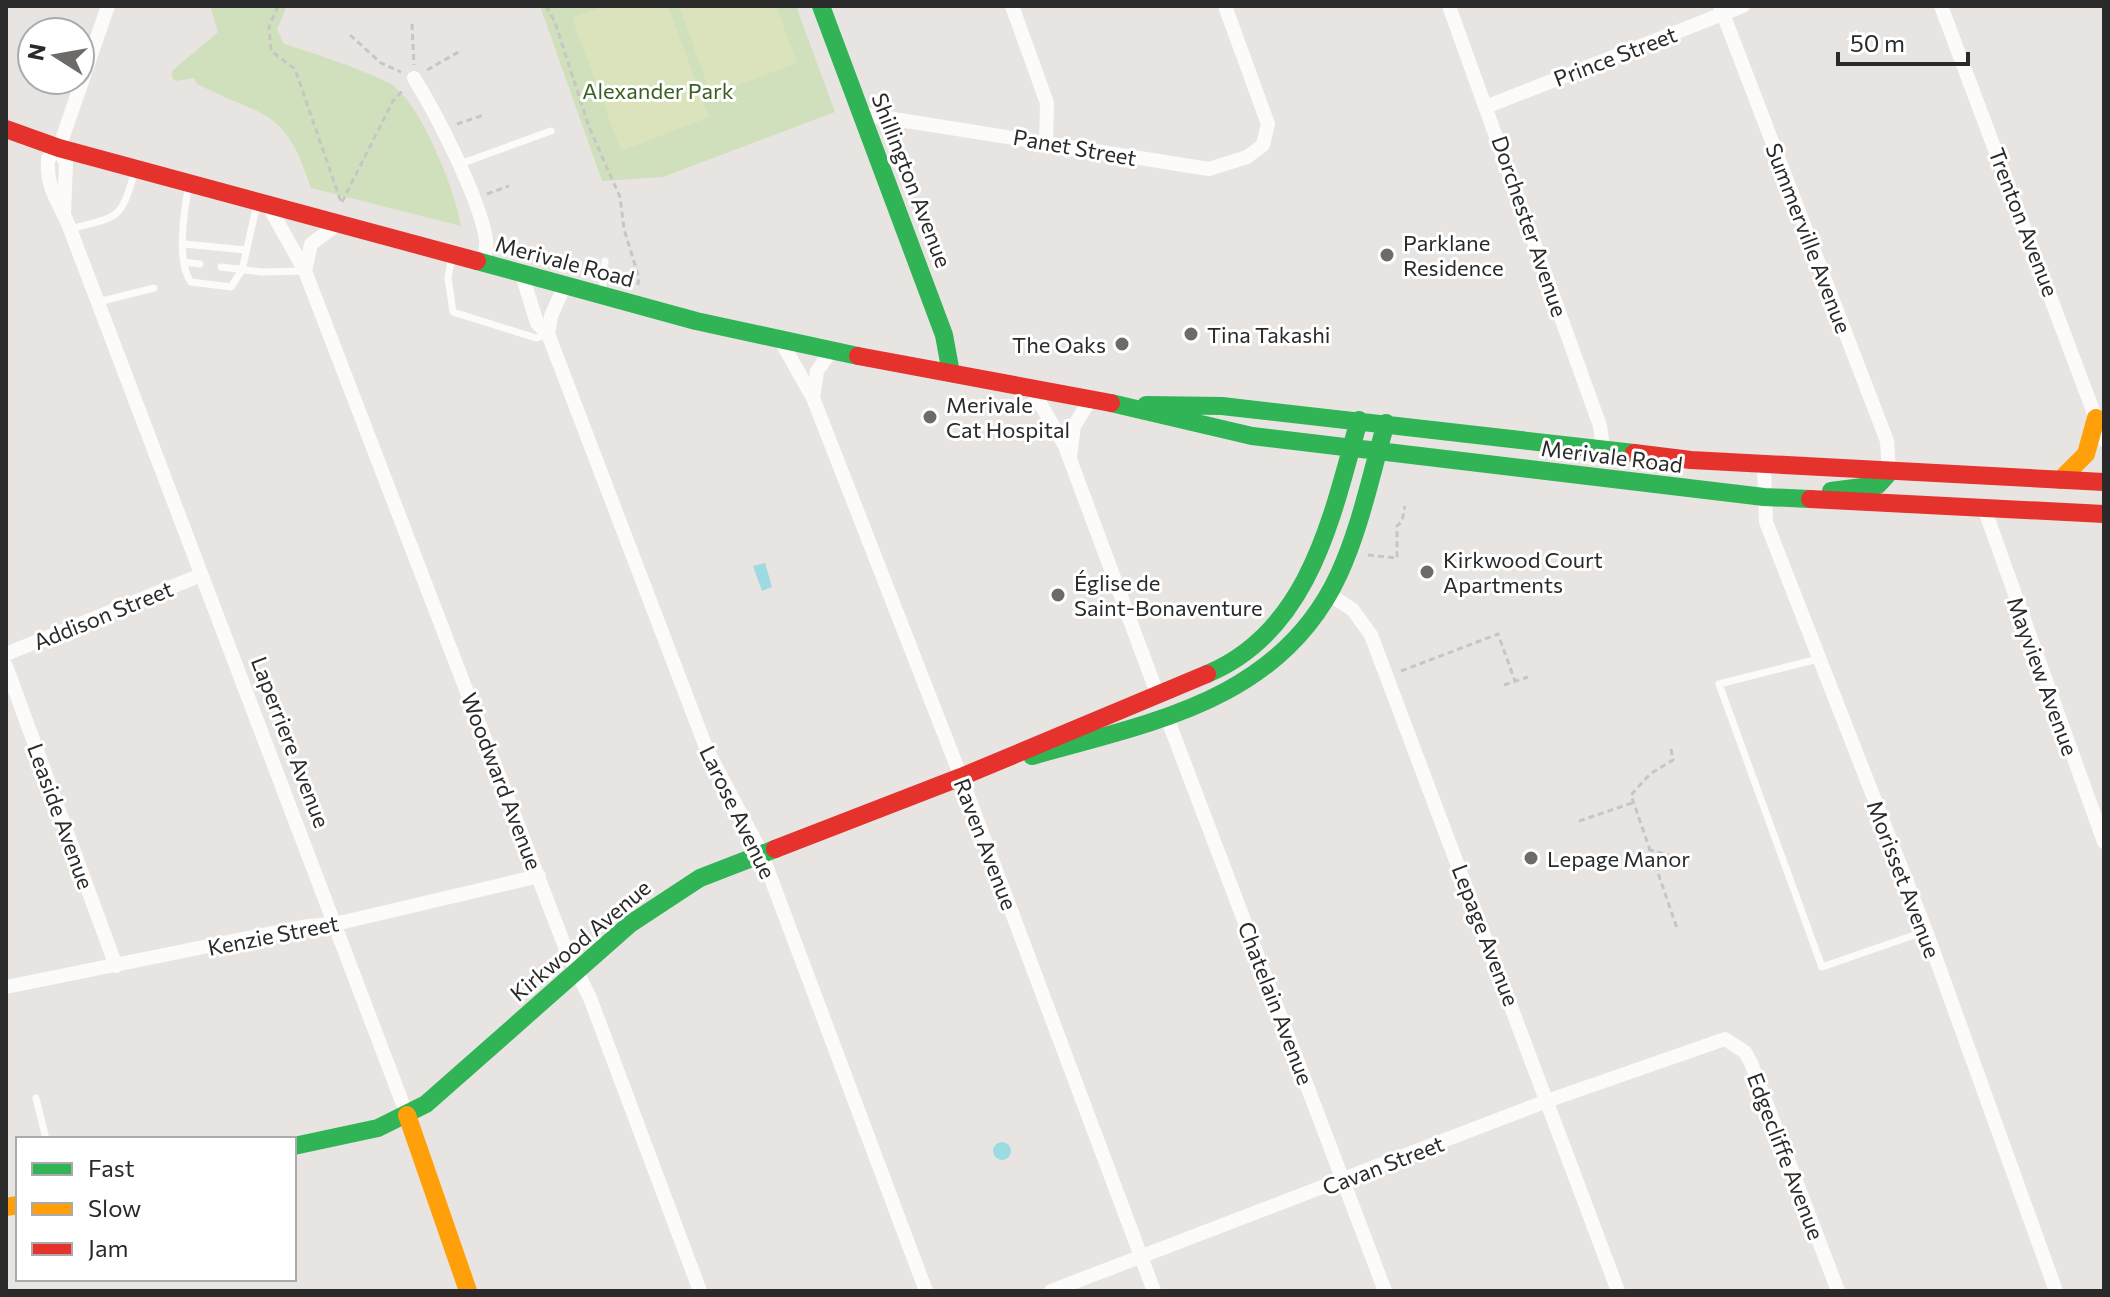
<svg xmlns="http://www.w3.org/2000/svg" width="2110" height="1297" viewBox="0 0 2110 1297" font-family="Commissioner,sans-serif">
	<rect width="100%" height="100%" fill="#e8e4e1"/>
	<path fill="#d0e0bd" d="M 210,6 L 287,6 L 277,29 L 284,44 C 311,52 364,70 389,83 C 420,100 456,192 461,226 L 311,188 C 284,107 267,119 197,84 L 194,78 L 176,81 L 172,78 L 172,71 L 218,32 Z
		M 540,6 L 796,6 L 835,112 L 663,177 L 602,181 Z"/>
	<path fill="#dae3bb" d="M 604,6 L 668,6 L 709,117 L 621,151 L 572,18 Z
		M 679,6 L 776,6 L 797,63 L 711,95 Z"/>
	<path fill="#9cdbe2" d="M 765,563 L 772,587 L 762,591 L 753,566 Z
		M993 1151a9 9 0 1 1 18 0a9 9 0 1 1-18 0Z"/>
	<g fill="none" stroke-linecap="round" stroke-linejoin="round">
		<path stroke="#c6c6c5" stroke-width="3" stroke-dasharray="6 4" stroke-linecap="butt" d="M 278,6 L 269,27 L 271,51 L 295,69 L 341,202
			M 546,6 L 555,22 L 589,127 L 620,197 L 624,229 L 639,278 L 637,289
			M 412,24 L 414,65
			M 350,35 L 381,63 L 401,72
			M 427,70 L 462,50
			M 457,124 L 484,115
			M 487,194 L 509,186
			M 342,202 L 393,101 L 403,90
			M 1368,555 L 1397,558 L 1397,526 L 1402,521 L 1405,506
			M 1401,671 L 1498,634 L 1515,681
			M 1504,685 L 1528,677
			M 1671,749 L 1673,760 L 1650,774 L 1631,795 L 1678,931
			M 1579,821 L 1632,803
			M 1648,849 L 1681,859"/>
		<path stroke="#fcfbfa" stroke-width="7" d="M 460,164 L 551,131
			M 189,185 C 184,209 176,263 191,282 L 231,287 L 242,270 L 257,204
			M 70,229 C 120,216 120,221 135,171
			M 184,244 L 246,250
			M 452,255 L 448,278 L 453,312 L 536,338 L 548,334
			M 184,262 L 200,264
			M 221,267 L 262,272 L 305,271
			M 602,294 L 605,261
			M 98,302 L 154,288
			M 1818,659 L 1719,684 L 1822,967 L 1926,931
			M 36,1098 L 46,1139"/>
		<path stroke="#fcfbfa" stroke-width="14" d="M 108,6 L 59,148 L 48,159 C 46,191 60,202 70,229 L 407,1115
			M 1012,6 L 1047,103 L 1046,142
			M 1449,6 L 1600,426 L 1603,448
			M 1720,6 L 1887,441 L 1889,473
			M 1941,6 L 2104,440
			M 414,78 C 437,115 479,197 486,239 C 487,247 484,256 483,264
			M 1488,106 L 1743,6
			M 862,114 L 1209,169 L 1247,157 L 1263,145 L 1268,124 L 1225,6
			M 59,148 L 66,164 L 64,213
			M 268,205 L 305,271 L 567,952 L 590,998 L 700,1291
			M 305,271 L 311,244 L 338,224
			M 522,275 L 537,323 L 548,334 L 707,750 L 761,852 L 926,1291
			M 548,334 L 551,316 L 564,287
			M 781,341 L 813,398 L 961,777 L 1154,1291
			M 1031,388 L 1065,446 L 1157,693
			M 813,398 L 817,371 L 832,350
			M 1070,456 L 1074,426 L 1090,400
			M 1764,466 L 1766,522 L 1926,931 L 2056,1291
			M 1984,508 L 2104,842
			M 1329,594 L 1353,610 L 1371,635 L 1618,1291
			M 6,654 L 201,575
			M 6,666 L 116,966
			M 1166,715 L 1385,1291
			M 6,987 L 307,926 L 335,924 L 539,876
			M 1051,1291 L 1547,1101 L 1725,1039 L 1745,1052 L 1751,1063 L 1838,1291"/>
		<path stroke="#30b455" stroke-width="18" d="M 821,6 L 944,335 L 951,373
			M 477,261 L 696,321 L 858,356
			M 1111,403 L 1252,436 L 1764,497 L 1810,499
			M 1146,405 L 1222,406 L 1634,453
			M 1831,491 L 1878,485 L 1889,473
			M 1207,674 C 1310,631 1332,516 1359,420
			M 1032,756 C 1153,722 1281,700 1339,574 C 1361,526 1371,474 1386,423
			M 294,1146 L 378,1128 L 426,1104 L 630,924 L 700,878 L 775,849"/>
		<path stroke="#ff9f0a" stroke-width="18" d="M 2060,480 L 2086,454 L 2096,418
			M 407,1115 L 468,1291
			M 6,1207 L 18,1205"/>
		<path stroke="#e5322d" stroke-width="18" d="M 6,129 L 59,148 L 477,261
			M 858,356 L 1111,403
			M 1634,453 L 1691,460 L 2104,482
			M 1810,499 L 2104,514
			M 775,849 L 961,777 L 1207,674"/>
	</g>
	<g fill="#6c6b6a" stroke="#fff" stroke-width="3">
		<circle cx="1387" cy="255" r="8"/>
		<circle cx="1191" cy="334" r="8"/>
		<circle cx="1122" cy="344" r="8"/>
		<circle cx="930" cy="417" r="8"/>
		<circle cx="1427" cy="572" r="8"/>
		<circle cx="1058" cy="595" r="8"/>
		<circle cx="1531" cy="858" r="8"/>
	</g>
	<g text-anchor="middle" dominant-baseline="central" stroke-width="6" stroke-linejoin="round" paint-order="stroke">
		<g font-size="22" fill="#2a2a2a" stroke="#fff">
			<text transform="translate(1615 56) rotate(-21)">Prince Street</text>
			<text transform="translate(1075 147) rotate(10)">Panet Street</text>
			<text transform="translate(912 180) rotate(69)">Shillington Avenue</text>
			<text transform="translate(2024 222) rotate(69)">Trenton Avenue</text>
			<text transform="translate(1530 226) rotate(71)">Dorchester Avenue</text>
			<text transform="translate(1809 238) rotate(69)">Summerville Avenue</text>
			<text transform="translate(565 261) rotate(15)">Merivale Road</text>
			<text transform="translate(1612 456) rotate(7)">Merivale Road</text>
			<text transform="translate(103 615) rotate(-22)">Addison Street</text>
			<text transform="translate(2043 676) rotate(70)">Mayview Avenue</text>
			<text transform="translate(291 742) rotate(69)">Laperriere Avenue</text>
			<text transform="translate(502 781) rotate(69)">Woodward Avenue</text>
			<text transform="translate(738 812) rotate(64)">Larose Avenue</text>
			<text transform="translate(61 816) rotate(70)">Leaside Avenue</text>
			<text transform="translate(986 844) rotate(69)">Raven Avenue</text>
			<text transform="translate(1904 879) rotate(69)">Morisset Avenue</text>
			<text transform="translate(273 935) rotate(-11)">Kenzie Street</text>
			<text transform="translate(1486 935) rotate(69)">Lepage Avenue</text>
			<text transform="translate(580 940) rotate(-40)">Kirkwood Avenue</text>
			<text transform="translate(1276 1003) rotate(69)">Chatelain Avenue</text>
			<text transform="translate(1786 1156) rotate(69)">Edgecliffe Avenue</text>
			<text transform="translate(1383 1165) rotate(-21)">Cavan Street</text>
		</g>
		<g font-size="22" fill="#386021" stroke="#fff">
			<text x="658" y="90">Alexander Park</text>
		</g>
		<g font-size="22" fill="#2a2a2a" stroke="#fff" text-anchor="start">
			<text x="1403" y="242">Parklane<tspan x="1403" dy="25">Residence</tspan></text>
			<text x="1207" y="334">Tina Takashi</text>
			<text x="1106" y="344" text-anchor="end">The Oaks</text>
			<text x="946" y="404">Merivale<tspan x="946" dy="25">Cat Hospital</tspan></text>
			<text x="1443" y="559">Kirkwood Court<tspan x="1443" dy="25">Apartments</tspan></text>
			<text x="1074" y="582">Église de<tspan x="1074" dy="25">Saint-Bonaventure</tspan></text>
			<text x="1547" y="858">Lepage Manor</text>
		</g>
	</g>
	<rect width="2110" height="1297" fill="none" stroke="#2a2a2a" stroke-width="16"/>
	<rect x="16" y="1137" width="280" height="144" fill="#ffffff" stroke="#aaaaaa" stroke-width="2"/>
	<rect x="32" y="1163" width="40" height="12" fill="#30b455" stroke="#aaaaaa" stroke-width="2"/>
	<text x="88" y="1177" font-size="24" fill="#2a2a2a">Fast</text>
	<rect x="32" y="1203" width="40" height="12" fill="#ff9f0a" stroke="#aaaaaa" stroke-width="2"/>
	<text x="88" y="1217" font-size="24" fill="#2a2a2a">Slow</text>
	<rect x="32" y="1243" width="40" height="12" fill="#e5322d" stroke="#aaaaaa" stroke-width="2"/>
	<text x="88" y="1257" font-size="24" fill="#2a2a2a">Jam</text>
	<g transform="translate(56 56) rotate(281)"><circle r="38" fill="#ffffff" stroke="#aaaaaa" stroke-width="2"/>
	<path d="M0-6L14 30L0 20L-14 30Z" fill="#6c6b6a"/>
	<text y="-12" font-size="22" font-weight="bold" text-anchor="middle" fill="#2a2a2a">N</text>
	</g>
	<path d="M1838 52v12h130v-12" fill="none" stroke="#2a2a2a" stroke-width="4"/>
	<text x="1850" y="52" font-size="24" fill="#2a2a2a" stroke="#ffffff" stroke-width="6" paint-order="stroke">50 m</text>
</svg>
